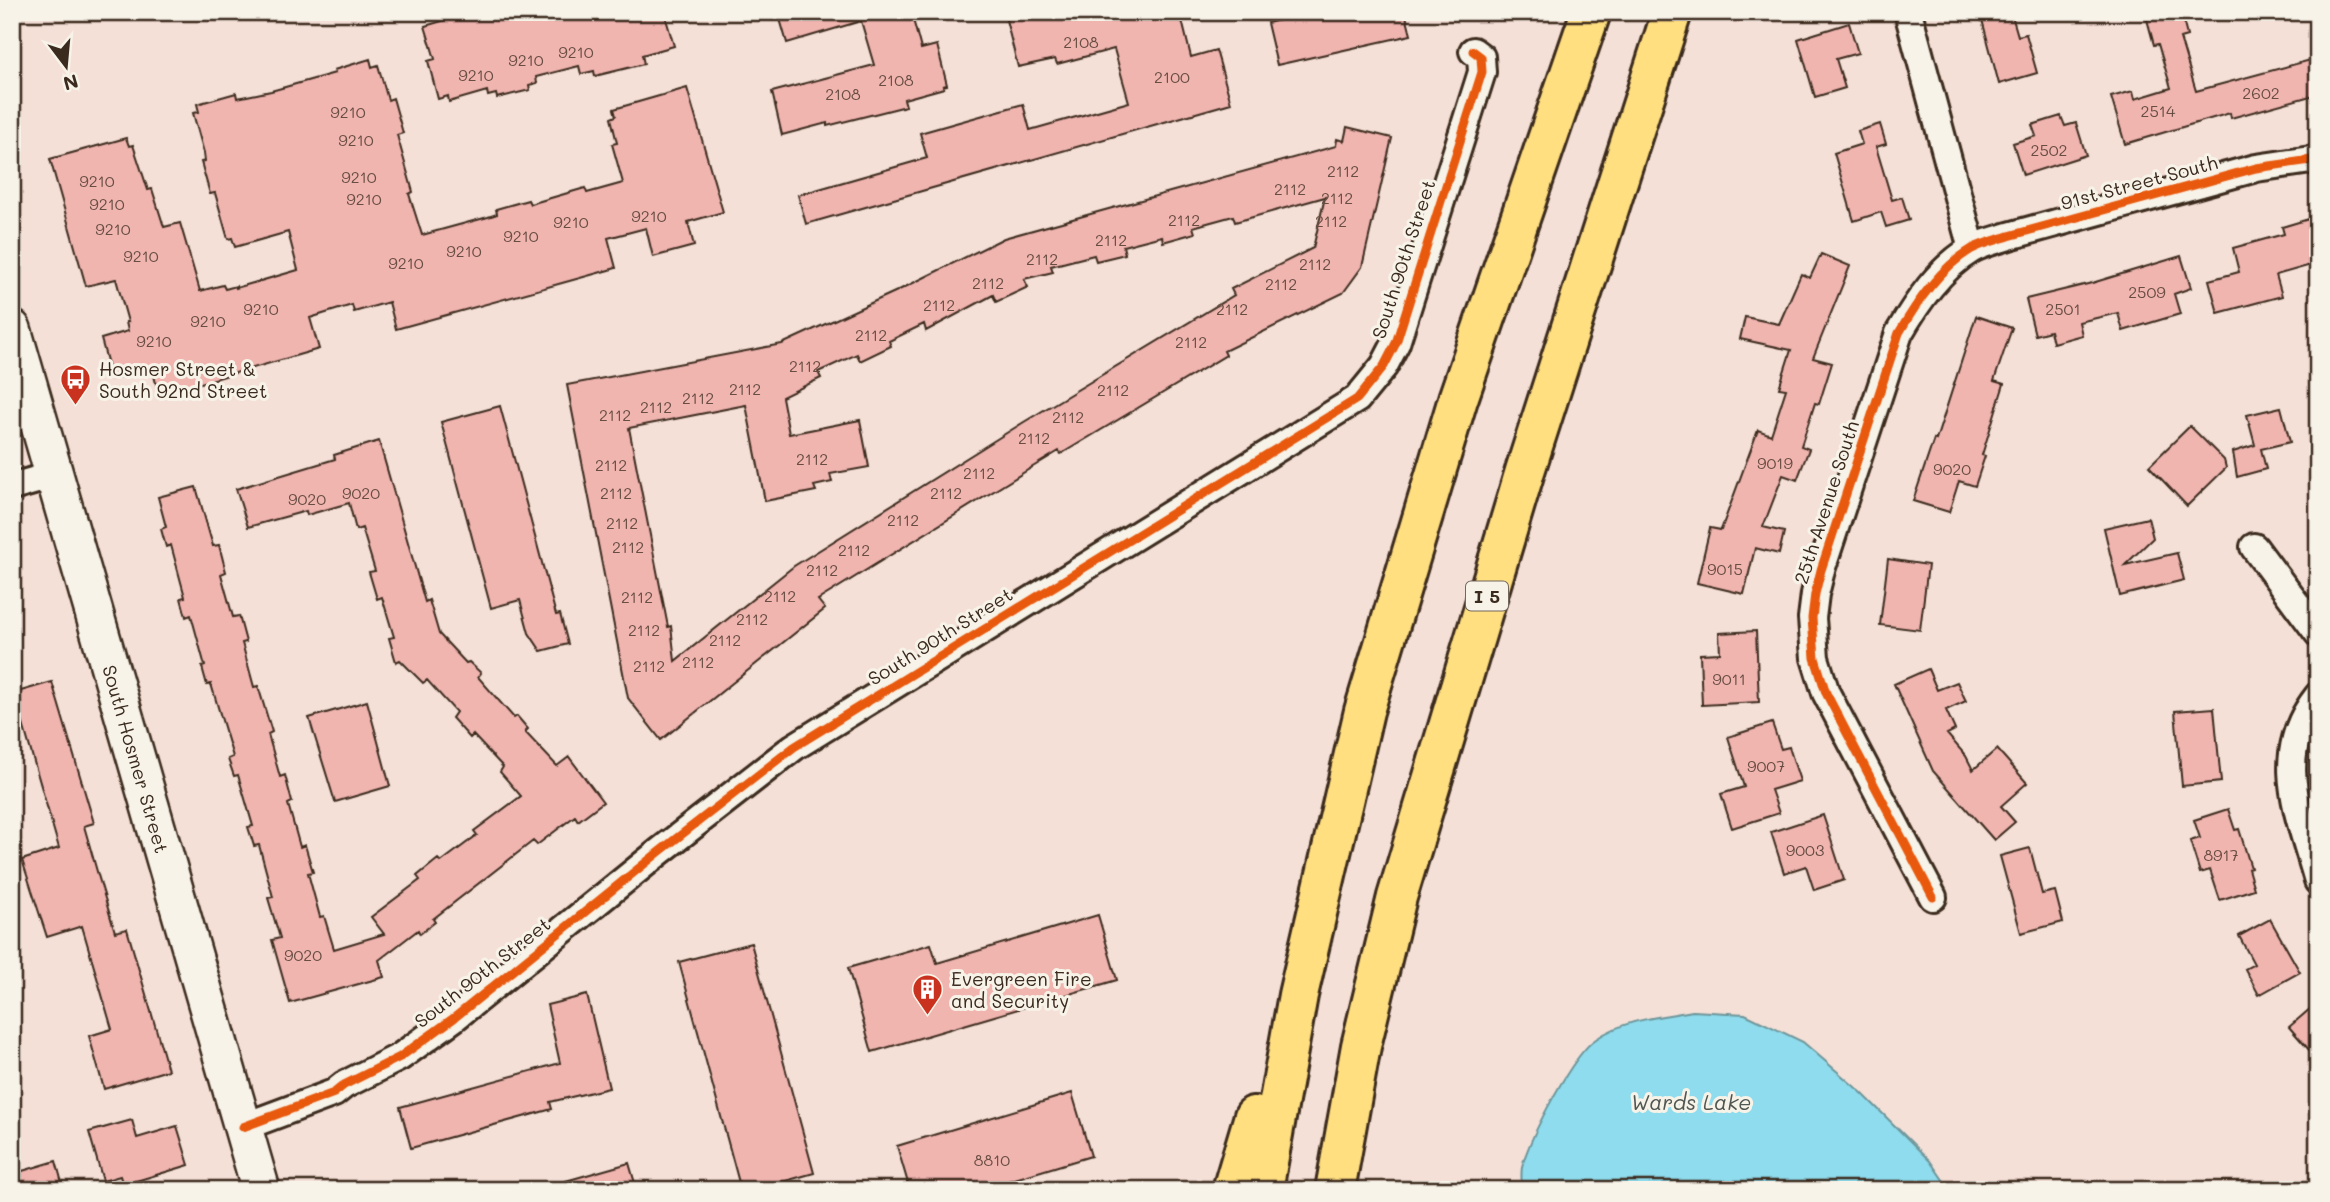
<svg xmlns="http://www.w3.org/2000/svg" width="2330" height="1202" viewBox="0 0 2330 1202" font-family="Mali,sans-serif">
	<rect width="100%" height="100%" fill="#f5e0d7"/>
	<filter id="ink" filterUnits="userSpaceOnUse"><feTurbulence type="fractalNoise" baseFrequency=".0143" numOctaves="2"/><feDisplacementMap in="SourceGraphic" scale="14" xChannelSelector="R" yChannelSelector="G"/><feConvolveMatrix kernelMatrix="1 2 1 2 8 2 1 2 1" color-interpolation-filters="sRGB"/></filter>
	<g filter="url(#ink)">
		<path fill="#8edced" stroke="#6d959a" stroke-width="2" d="M 1693,1011 L 1745,1014 L 1803,1042 L 1862,1093 L 1930,1161 L 1950,1190 L 1522,1190 C 1522,1181 1520,1171 1523,1163 C 1532,1134 1572,1055 1596,1039 C 1625,1019 1659,1017 1693,1011 Z"/>
		<path fill="#f1b5b0" stroke="#3b2a1e" stroke-width="2" fill-rule="evenodd" d="M 473,12 L 664,12 L 674,46 L 642,55 L 644,64 L 595,76 L 594,71 L 581,74 L 579,66 L 536,77 L 537,83 L 529,85 L 530,90 L 497,98 L 496,94 L 488,96 L 487,91 L 449,102 L 448,96 L 438,99 L 428,61 L 435,59 L 425,26 Z
			M 778,12 L 911,12 L 921,49 L 937,45 L 947,85 L 943,86 L 944,88 L 904,99 L 906,106 L 827,126 L 827,123 L 782,135 L 772,92 L 874,65 L 861,21 L 787,43 Z
			M 1004,12 L 1180,12 L 1191,57 L 1216,50 L 1231,103 L 806,224 L 798,195 L 927,158 L 920,133 L 1023,104 L 1030,130 L 1129,102 L 1114,49 L 1057,64 L 1055,59 L 1018,67 Z
			M 1314,12 L 1405,12 L 1411,35 L 1277,65 L 1267,23 Z
			M 1980,12 L 2011,12 L 2018,36 L 2026,34 L 2037,73 L 1999,84 Z
			M 2145,12 L 2181,12 L 2187,36 L 2180,38 L 2196,91 L 2318,58 L 2318,94 L 2231,118 L 2230,113 L 2125,144 L 2111,97 L 2133,91 L 2135,99 L 2171,88 L 2158,44 L 2154,45 Z
			M 1849,23 L 1858,53 L 1836,59 L 1845,88 L 1815,97 L 1798,39 Z
			M 370,59 L 372,67 L 378,65 L 388,100 L 393,98 L 403,133 L 397,135 L 413,192 L 409,194 L 422,235 L 488,217 L 497,214 L 496,209 L 528,200 L 530,204 L 585,188 L 587,193 L 623,183 L 612,144 L 617,143 L 611,118 L 616,116 L 614,109 L 687,88 L 723,212 L 688,222 L 694,246 L 653,257 L 646,228 L 608,238 L 616,268 L 396,329 L 389,302 L 354,312 L 352,305 L 310,318 L 319,349 L 159,395 L 152,368 L 112,379 L 101,339 L 128,331 L 126,322 L 128,322 L 116,279 L 86,286 L 50,159 L 126,138 L 129,146 L 133,145 L 148,190 L 152,189 L 164,227 L 180,223 L 200,291 L 223,285 L 225,289 L 236,286 L 236,288 L 298,270 L 288,232 L 235,247 L 232,238 L 228,239 L 215,193 L 210,194 L 201,162 L 205,161 L 204,153 L 193,113 L 199,112 L 197,104 L 236,93 L 237,98 L 271,91 L 335,73 L 334,70 Z
			M 2061,116 L 2065,126 L 2076,123 L 2086,155 L 2023,175 L 2013,143 L 2036,136 L 2032,125 Z
			M 1880,124 L 1886,144 L 1876,147 L 1892,200 L 1902,197 L 1909,220 L 1886,227 L 1881,212 L 1854,221 L 1834,153 L 1862,144 L 1858,131 Z
			M 1347,127 L 1392,138 L 1362,267 L 1343,293 L 1224,351 L 1226,355 L 1061,454 L 1059,451 L 1031,468 L 818,600 L 825,609 L 661,740 L 628,698 L 567,385 L 782,344 L 897,291 L 1004,238 L 1336,146 L 1337,139 L 1344,141 ZM 1325,197 L 1313,248 L 1231,289 L 1234,295 L 1024,422 L 794,566 L 675,661 L 671,626 L 668,627 L 629,428 L 746,405 L 765,501 L 816,491 L 814,486 L 832,482 L 830,474 L 869,467 L 860,420 L 789,434 L 782,397 L 821,378 L 818,372 L 857,354 L 860,361 L 891,346 L 889,341 L 924,324 L 926,331 L 993,295 L 996,302 L 1028,287 L 1024,279 L 1053,272 L 1051,266 L 1094,255 L 1096,261 L 1125,254 L 1123,246 L 1162,236 L 1163,242 L 1195,233 L 1193,227 L 1233,216 L 1235,222 Z
			M 2312,218 L 2318,238 L 2318,263 L 2276,275 L 2282,296 L 2218,313 L 2209,280 L 2239,272 L 2233,248 L 2284,234 L 2282,227 Z
			M 1821,254 L 1850,266 L 1813,358 L 1832,363 L 1819,404 L 1815,403 L 1801,446 L 1809,449 L 1797,480 L 1783,475 L 1763,527 L 1784,532 L 1779,554 L 1755,548 L 1744,594 L 1697,583 L 1710,528 L 1721,530 L 1758,430 L 1771,435 L 1786,389 L 1779,388 L 1791,350 L 1740,339 L 1745,317 L 1779,324 L 1801,274 L 1810,278 Z
			M 2181,256 L 2191,288 L 2174,294 L 2180,314 L 2123,331 L 2118,313 L 2079,322 L 2082,335 L 2053,343 L 2050,331 L 2035,335 L 2026,299 L 2092,283 Z
			M 1976,316 L 2012,328 L 1994,381 L 2004,384 L 1982,455 L 1985,456 L 1975,486 L 1959,481 L 1949,512 L 1913,501 L 1934,439 L 1936,440 Z
			M 500,406 L 556,615 L 560,614 L 568,644 L 541,651 L 529,633 L 520,600 L 491,608 L 441,422 Z
			M 2281,407 L 2290,442 L 2261,449 L 2266,469 L 2237,477 L 2233,452 L 2255,445 L 2247,415 Z
			M 2190,426 L 2224,460 L 2226,468 L 2187,506 L 2149,466 Z
			M 379,441 L 425,602 L 429,600 L 439,634 L 466,663 L 469,662 L 481,673 L 478,677 L 514,718 L 517,716 L 528,729 L 525,732 L 557,766 L 569,757 L 603,802 L 578,821 L 575,816 L 537,845 L 533,841 L 433,919 L 435,922 L 420,934 L 418,930 L 379,960 L 384,977 L 290,1003 L 272,940 L 280,938 L 268,898 L 273,897 L 259,845 L 254,846 L 248,827 L 253,826 L 238,775 L 234,776 L 228,759 L 233,757 L 211,684 L 207,685 L 202,667 L 205,666 L 191,615 L 186,617 L 181,598 L 185,597 L 171,545 L 166,547 L 161,529 L 166,527 L 158,497 L 196,487 L 213,546 L 219,545 L 226,572 L 221,574 L 233,617 L 239,616 L 246,642 L 242,643 L 254,687 L 258,686 L 272,732 L 268,734 L 280,777 L 285,775 L 292,802 L 288,804 L 300,847 L 305,845 L 313,872 L 308,873 L 320,917 L 324,916 L 334,949 L 384,934 L 371,917 L 420,880 L 417,876 L 438,859 L 441,862 L 477,835 L 474,831 L 521,796 L 500,772 L 503,767 L 473,735 L 470,738 L 452,718 L 456,712 L 427,680 L 423,683 L 400,660 L 396,662 L 389,638 L 394,637 L 382,597 L 377,599 L 369,572 L 375,571 L 362,528 L 356,530 L 349,503 L 307,515 L 306,511 L 248,527 L 236,489 L 335,459 L 334,455 Z
			M 2148,518 L 2153,538 L 2125,565 L 2177,553 L 2184,580 L 2120,596 L 2104,528 Z
			M 1888,559 L 1928,565 L 1920,630 L 1880,625 Z
			M 1756,631 L 1759,702 L 1702,705 L 1700,654 L 1720,653 L 1719,633 Z
			M 1928,669 L 1937,690 L 1957,682 L 1966,701 L 1946,710 L 1955,730 L 1947,734 L 1966,756 L 1973,770 L 1997,749 L 2027,783 L 2001,806 L 2015,822 L 1994,840 L 1933,771 L 1894,684 Z
			M 52,682 L 94,823 L 84,826 L 98,875 L 115,932 L 127,929 L 168,1070 L 104,1089 L 89,1036 L 112,1029 L 82,926 L 47,937 L 22,860 L 59,848 L 14,693 Z
			M 367,701 L 390,786 L 335,802 L 309,718 Z
			M 2214,708 L 2221,782 L 2182,786 L 2175,711 Z
			M 1772,723 L 1781,749 L 1789,747 L 1800,781 L 1771,790 L 1779,813 L 1732,828 L 1721,794 L 1744,787 L 1728,737 Z
			M 2228,809 L 2235,830 L 2239,829 L 2251,868 L 2248,869 L 2254,889 L 2220,900 L 2210,870 L 2200,873 L 2190,841 L 2200,838 L 2194,820 Z
			M 1823,815 L 1844,880 L 1814,890 L 1806,866 L 1784,873 L 1771,832 Z
			M 2030,848 L 2042,894 L 2055,891 L 2063,922 L 2021,933 L 2000,856 Z
			M 1098,915 L 1117,980 L 872,1052 L 848,968 L 931,944 L 937,963 Z
			M 2270,919 L 2300,972 L 2259,995 L 2245,969 L 2254,964 L 2239,936 Z
			M 751,943 L 814,1173 L 753,1190 L 741,1190 L 679,962 Z
			M 587,995 L 609,1088 L 550,1102 L 552,1109 L 411,1148 L 400,1107 L 560,1063 L 547,1005 Z
			M 2318,1002 L 2318,1060 L 2289,1027 Z
			M 1072,1093 L 1091,1156 L 978,1190 L 910,1190 L 897,1146 Z
			M 132,1120 L 137,1138 L 177,1126 L 189,1165 L 123,1185 L 120,1176 L 103,1181 L 89,1132 Z
			M 56,1161 L 64,1190 L 12,1190 L 12,1174 Z
			M 629,1163 L 637,1190 L 556,1190 L 555,1184 Z"/>
		<g fill="none" stroke-linecap="round" stroke-linejoin="round">
			<defs>
				<path id="minor" d="M 1908,12 L 1972,249
					M 12,487 L 54,475
					M 2254,547 L 2318,633
					M 2318,696 C 2270,756 2300,815 2318,881
					M 1933,897 L 1826,693 L 1815,658 L 1812,618 L 1815,594 L 1821,570 L 1899,333 C 1917,302 1940,268 1972,249 C 1983,243 1997,240 2009,236 L 2256,168 L 2318,159
					M 243,1127 L 334,1093 L 344,1085 L 400,1057 L 454,1018 L 659,852 L 794,747 L 1357,399 L 1384,366 L 1396,343 L 1482,72 L 1481,57 L 1473,51"/>
				<path id="secondary" d="M 12,329 L 261,1190"/>
				<path id="motorway" d="M 1232,1190 L 1254,1116
					M 1263,1190 L 1298,995 L 1364,711 L 1458,399 L 1591,12
					M 1335,1190 L 1361,1046 L 1397,897 L 1525,471 L 1672,12"/>
			</defs>
			<use href="#minor" stroke="#3b2a1e" stroke-width="32"/>
			<use href="#secondary" stroke="#3b2a1e" stroke-width="42"/>
			<use href="#motorway" stroke="#3b2a1e" stroke-width="44"/>
			<use href="#minor" stroke="#f7f3e8" stroke-width="26"/>
			<use href="#secondary" stroke="#f7f3e8" stroke-width="37"/>
			<use href="#motorway" stroke="#ffdf80" stroke-width="38"/>
			<defs>
				<path id="cycleway" d="M 1933,897 L 1826,693 L 1815,658 L 1812,618 L 1815,594 L 1821,570 L 1899,333 C 1917,302 1940,268 1972,249 C 1983,243 1997,240 2009,236 L 2256,168 L 2318,159
					M 243,1127 L 334,1093 L 344,1085 L 400,1057 L 454,1018 L 659,852 L 794,747 L 1357,399 L 1384,366 L 1396,343 L 1482,72 L 1481,57 L 1473,51"/>
			</defs>
			<use href="#cycleway" stroke="#f7f3e8" stroke-width="13"/>
			<use href="#cycleway" stroke="#e8590c" stroke-width="9"/>
		</g>
	</g>
	<defs>
		<symbol id="bus-pin" viewBox="-11 -11 22 30"><path d="M0 17L-7.5 6A9.5 9.5 0 1 1 7.5 6Z" fill="#c8321e" stroke="#f7f3e8"/><path d="M-5-6H5V4H4V6H2V4H-2V6H-4V4H-5ZM-3.5-4V0h7V-4ZM-3.5 1.2v1.5H-2V1.2ZM2 1.2v1.5H3.5V1.2Z" fill="#fff"/></symbol>
		<symbol id="building-pin" viewBox="-11 -11 22 30"><path d="M0 17L-7.5 6A9.5 9.5 0 1 1 7.5 6Z" fill="#c8321e" stroke="#f7f3e8"/><path d="M-4-6H4V6H1V3H-1V6H-4ZM-2.5-4.3h1.7v1.8h-1.7ZM.8-4.3h1.7v1.8H.8ZM-2.5-1h1.7V.8h-1.7ZM.8-1h1.7V.8H.8Z" fill="#fff"/></symbol>
	</defs>
	<g fill-rule="evenodd">
		<use href="#bus-pin" x="58" y="362" width="35" height="47"/>
		<use href="#building-pin" x="910" y="972" width="35" height="47"/>
	</g>
	<g text-anchor="middle" dominant-baseline="central" stroke-width="6" stroke-linejoin="round" paint-order="stroke">
		<g font-size="16" fill="#684d42">
			<text x="1081" y="41">2108</text>
			<text x="576" y="51">9210</text>
			<text x="526" y="59">9210</text>
			<text x="476" y="74">9210</text>
			<text x="1172" y="76">2100</text>
			<text x="896" y="79">2108</text>
			<text x="2261" y="92">2602</text>
			<text x="843" y="93">2108</text>
			<text x="2158" y="110">2514</text>
			<text x="348" y="111">9210</text>
			<text x="356" y="139">9210</text>
			<text x="2049" y="149">2502</text>
			<text x="1343" y="170">2112</text>
			<text x="359" y="176">9210</text>
			<text x="97" y="180">9210</text>
			<text x="1290" y="188">2112</text>
			<text x="1337" y="197">2112</text>
			<text x="364" y="198">9210</text>
			<text x="107" y="203">9210</text>
			<text x="649" y="215">9210</text>
			<text x="1184" y="219">2112</text>
			<text x="1331" y="220">2112</text>
			<text x="571" y="221">9210</text>
			<text x="113" y="228">9210</text>
			<text x="521" y="235">9210</text>
			<text x="1111" y="239">2112</text>
			<text x="464" y="250">9210</text>
			<text x="141" y="255">9210</text>
			<text x="1042" y="258">2112</text>
			<text x="406" y="262">9210</text>
			<text x="1315" y="263">2112</text>
			<text x="988" y="282">2112</text>
			<text x="1281" y="283">2112</text>
			<text x="2147" y="291">2509</text>
			<text x="939" y="304">2112</text>
			<text x="261" y="308">9210</text>
			<text x="1232" y="308">2112</text>
			<text x="2063" y="308">2501</text>
			<text x="208" y="320">9210</text>
			<text x="871" y="334">2112</text>
			<text x="154" y="340">9210</text>
			<text x="1191" y="341">2112</text>
			<text x="805" y="365">2112</text>
			<text x="745" y="388">2112</text>
			<text x="1113" y="389">2112</text>
			<text x="698" y="397">2112</text>
			<text x="656" y="406">2112</text>
			<text x="615" y="414">2112</text>
			<text x="1068" y="416">2112</text>
			<text x="1034" y="437">2112</text>
			<text x="812" y="458">2112</text>
			<text x="1775" y="462">9019</text>
			<text x="611" y="464">2112</text>
			<text x="1952" y="468">9020</text>
			<text x="979" y="472">2112</text>
			<text x="361" y="492">9020</text>
			<text x="616" y="492">2112</text>
			<text x="946" y="492">2112</text>
			<text x="307" y="498">9020</text>
			<text x="903" y="519">2112</text>
			<text x="622" y="522">2112</text>
			<text x="628" y="546">2112</text>
			<text x="854" y="549">2112</text>
			<text x="1725" y="568">9015</text>
			<text x="822" y="569">2112</text>
			<text x="780" y="595">2112</text>
			<text x="637" y="596">2112</text>
			<text x="752" y="618">2112</text>
			<text x="644" y="629">2112</text>
			<text x="725" y="639">2112</text>
			<text x="698" y="661">2112</text>
			<text x="649" y="665">2112</text>
			<text x="1729" y="678">9011</text>
			<text x="1766" y="765">9007</text>
			<text x="1805" y="849">9003</text>
			<text x="2221" y="854">8917</text>
			<text x="303" y="954">9020</text>
			<text x="992" y="1159">8810</text>
		</g>
		<rect fill="#f7f3e8" stroke="#73665b" stroke-width="2" x="1466" y="581.5" width="42" height="29" rx="5"/>
		<g font-size="18" font-weight="bold" fill="#3b2a1e">
			<text x="1487" y="596">I 5</text>
		</g>
		<g font-size="19" fill="#3b2a1e" stroke="#f7f3e8">
			<text transform="translate(2139 182) rotate(-15)">91st Street South</text>
			<text transform="translate(1403 259) rotate(-72)">South 90th Street</text>
			<text transform="translate(1826 502) rotate(-72)">25th Avenue South</text>
			<text transform="translate(940 636) rotate(-32)">South 90th Street</text>
			<text transform="translate(136 759) rotate(74)">South Hosmer Street</text>
			<text transform="translate(482 972) rotate(-38)">South 90th Street</text>
		</g>
		<g font-size="19" fill="#3b2a1e" stroke="#f7f3e8" text-anchor="start">
			<text x="99" y="368">Hosmer Street &amp;<tspan x="99" dy="22">South 92nd Street</tspan></text>
			<text x="951" y="978">Evergreen Fire<tspan x="951" dy="22">and Security</tspan></text>
		</g>
		<g font-size="21" font-style="italic" fill="#505652" stroke="#f7f3e8">
			<text x="1691" y="1101">Wards Lake</text>
		</g>
	</g>
	<rect width="2330" height="1202" fill="none" stroke="#f7f3e8" stroke-width="42"/>
	<rect x="21" y="21" width="2288" height="1160" fill="none" stroke="#3b2a1e" stroke-width="2.5" filter="url(#ink)"/>
	<g transform="translate(66 66) rotate(164)" stroke="#f7f3e8" stroke-width="5" paint-order="stroke">
	<path d="M0-5L12 26L0 18L-12 26Z" fill="#3b2a1e"/>
	<text y="-10" font-size="19" font-weight="bold" text-anchor="middle" fill="#3b2a1e">N</text>
	</g>
</svg>
